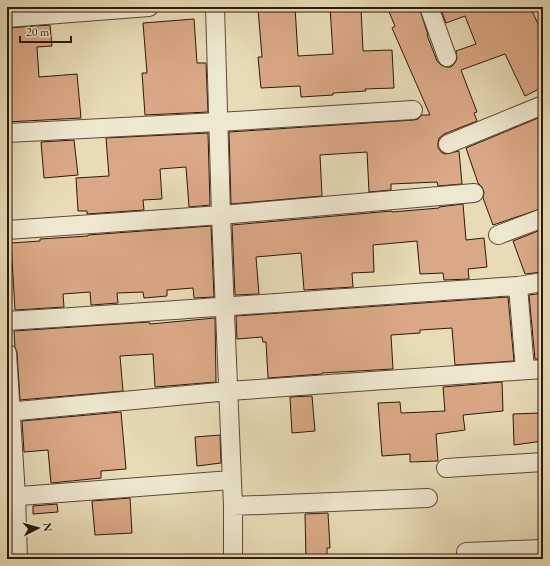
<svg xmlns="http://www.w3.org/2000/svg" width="550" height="566" viewBox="0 0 550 566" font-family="'EB Garamond',serif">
	<rect width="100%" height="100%" fill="#e7dcb6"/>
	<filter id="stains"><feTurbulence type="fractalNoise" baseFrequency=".005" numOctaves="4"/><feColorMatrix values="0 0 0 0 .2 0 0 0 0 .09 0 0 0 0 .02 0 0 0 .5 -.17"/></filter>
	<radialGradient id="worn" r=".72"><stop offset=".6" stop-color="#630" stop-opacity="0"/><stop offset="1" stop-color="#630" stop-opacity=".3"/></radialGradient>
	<path fill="#daa886" stroke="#2e190d" d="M 295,7 L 298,56 L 333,54 L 330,7 L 361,7 L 363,51 L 392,50 L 394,88 L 365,89 L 366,91 L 333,93 L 333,95 L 301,97 L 300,86 L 261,88 L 258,57 L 262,57 L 258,9 Z
		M 387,7 L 419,7 L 428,35 L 427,35 L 437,61 L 441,65 L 446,67 L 451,67 L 455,63 L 457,58 L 456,51 L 476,44 L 465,16 L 446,23 L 440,7 L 530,7 L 543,34 L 543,87 L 525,96 L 505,54 L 461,70 L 477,112 L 474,113 L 477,121 L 444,134 L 439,138 L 438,143 L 438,148 L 442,153 L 446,154 L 459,151 L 462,184 L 438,186 L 437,182 L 391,184 L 391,190 L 369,192 L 367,152 L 320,155 L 322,196 L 231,204 L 229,132 L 414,120 L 418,119 L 422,115 L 430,115 L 392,28 L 395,26 Z
		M 194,19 L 197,63 L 206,63 L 208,112 L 145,115 L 142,73 L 147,73 L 143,23 Z
		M 50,25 L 52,46 L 37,47 L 39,77 L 77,74 L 81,118 L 7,122 L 7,28 Z
		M 543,116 L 543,208 L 493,225 L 483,198 L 484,192 L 482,187 L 478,183 L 466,148 Z
		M 208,133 L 210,205 L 189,207 L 186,167 L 160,169 L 162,199 L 143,200 L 144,210 L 87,214 L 87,211 L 78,211 L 76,178 L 109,176 L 106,138 Z
		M 74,140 L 78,175 L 44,178 L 41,142 Z
		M 463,204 L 466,240 L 484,238 L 487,267 L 468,269 L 469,279 L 444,280 L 443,273 L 420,274 L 417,241 L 373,245 L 374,272 L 352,273 L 353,287 L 304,290 L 301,253 L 256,257 L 259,294 L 235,295 L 232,225 L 392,211 L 392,212 L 439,208 L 439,207 Z
		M 211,226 L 214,297 L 194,298 L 193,288 L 167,290 L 167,296 L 144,298 L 143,292 L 117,293 L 118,303 L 91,305 L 90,292 L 63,294 L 64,307 L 15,310 L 11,243 L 40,241 L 40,239 L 88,236 L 88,235 Z
		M 543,229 L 543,272 L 525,274 L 513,241 Z
		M 543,293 L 543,359 L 535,359 L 529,295 Z
		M 508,297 L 514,361 L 455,365 L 452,328 L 420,330 L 420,333 L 391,335 L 393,369 L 322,373 L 322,374 L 268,378 L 266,342 L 263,342 L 262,337 L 237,339 L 236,316 Z
		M 215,318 L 216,382 L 155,387 L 153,354 L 120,356 L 123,391 L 20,400 L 17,352 L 15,347 L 14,331 L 149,322 L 150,324 Z
		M 502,382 L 503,411 L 463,415 L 465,430 L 436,434 L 438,461 L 410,462 L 410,454 L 382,456 L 378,403 L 400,402 L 401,413 L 445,411 L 443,387 Z
		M 312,396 L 315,431 L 292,433 L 290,397 Z
		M 121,412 L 126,469 L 101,471 L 101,478 L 51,483 L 48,450 L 24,452 L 22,421 Z
		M 541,413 L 543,441 L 514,445 L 513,414 Z
		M 220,435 L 221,463 L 197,466 L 195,437 Z
		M 130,498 L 132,533 L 95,535 L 92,501 Z
		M 57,504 L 58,512 L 33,514 L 33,506 Z
		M 328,513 L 330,548 L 327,548 L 327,559 L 306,559 L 305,514 Z"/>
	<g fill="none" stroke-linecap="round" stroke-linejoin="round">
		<defs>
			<path id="minor" d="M 215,7 L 221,215 L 233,506 L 233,559
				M 429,7 L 447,57
				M 7,18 L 149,7
				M 7,133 L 218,122 L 413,110
				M 448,144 L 543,105
				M 7,230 L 221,215 L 474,193
				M 498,235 L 543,218
				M 7,321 C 177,311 348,297 518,286
				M 7,353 L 16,496 L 18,559
				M 525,370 L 518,286 L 543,282
				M 7,412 L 229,391 L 543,369
				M 446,468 L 543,462
				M 7,497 L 231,480
				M 233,506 L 428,498
				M 466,552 L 543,549"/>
		</defs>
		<use href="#minor" stroke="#5c4a37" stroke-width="20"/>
		<use href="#minor" stroke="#efe8d0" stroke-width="18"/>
	</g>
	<rect width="550" height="566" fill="none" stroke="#e7dcb6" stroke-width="24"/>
	<rect x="8" y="8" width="534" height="550" fill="none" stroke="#2e190d" stroke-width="2"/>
	<rect x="12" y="12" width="526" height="542" fill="none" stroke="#2e190d"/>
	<g transform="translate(38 528) rotate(84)" stroke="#efe8d0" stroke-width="3" paint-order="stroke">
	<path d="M0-3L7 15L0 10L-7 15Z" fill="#2e190d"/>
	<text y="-6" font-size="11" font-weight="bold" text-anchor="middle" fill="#2e190d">N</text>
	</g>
	<path d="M20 36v6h51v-6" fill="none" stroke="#2e190d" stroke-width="2"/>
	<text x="26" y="36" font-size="12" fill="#2e190d" stroke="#efe8d0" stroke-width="3" paint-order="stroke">20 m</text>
	<rect width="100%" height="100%" filter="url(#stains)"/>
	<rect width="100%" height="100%" fill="url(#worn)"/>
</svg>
